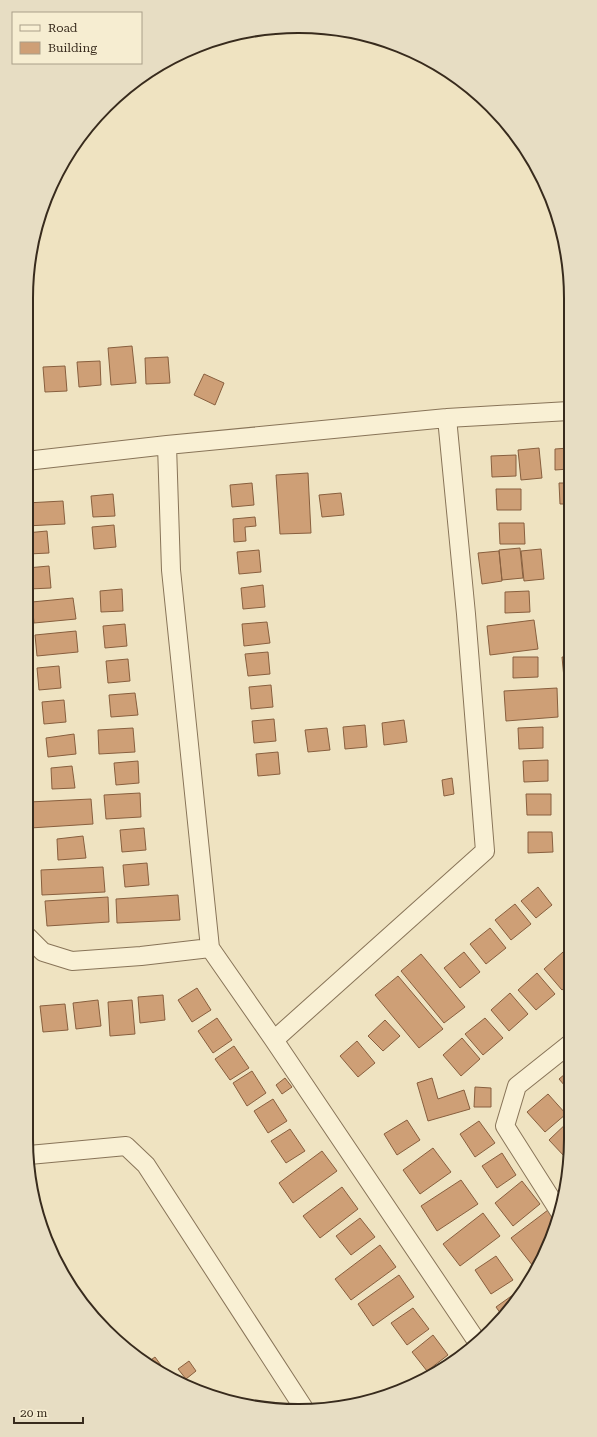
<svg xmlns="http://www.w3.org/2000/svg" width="597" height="1437" viewBox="0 0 597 1437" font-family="'Roboto Serif',serif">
	<rect width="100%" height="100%" fill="#efe3c1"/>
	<path fill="#ce9f76" stroke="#885f3e" d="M 132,346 L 136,383 L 111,385 L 108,348 Z
		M 168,357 L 170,383 L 146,384 L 145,358 Z
		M 100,361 L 101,385 L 79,387 L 77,362 Z
		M 65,366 L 67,391 L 45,392 L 43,367 Z
		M 26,368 L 32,368 L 33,393 L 26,393 Z
		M 204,374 L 224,383 L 215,405 L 194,395 Z
		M 539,448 L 542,478 L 521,480 L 518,450 Z
		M 569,448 L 569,469 L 555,470 L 555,449 Z
		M 516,455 L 516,476 L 492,477 L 491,456 Z
		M 308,473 L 311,533 L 280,534 L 276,475 Z
		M 252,483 L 254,505 L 232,507 L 230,485 Z
		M 559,483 L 569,483 L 569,504 L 560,504 Z
		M 496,489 L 521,489 L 521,510 L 497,510 Z
		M 341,493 L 344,515 L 322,517 L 319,495 Z
		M 113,494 L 115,516 L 93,517 L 91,496 Z
		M 63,501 L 65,524 L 26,526 L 26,503 Z
		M 255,517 L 256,526 L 245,527 L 246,541 L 234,542 L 233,519 Z
		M 564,518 L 569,518 L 569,538 L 564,538 Z
		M 499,523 L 524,523 L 525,544 L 500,544 Z
		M 114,525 L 116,547 L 94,549 L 92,527 Z
		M 47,531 L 49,553 L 28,554 L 26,533 Z
		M 520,548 L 523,578 L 502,580 L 499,550 Z
		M 541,549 L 544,579 L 524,581 L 521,551 Z
		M 259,550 L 261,572 L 239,574 L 237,552 Z
		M 499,551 L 502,581 L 482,584 L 478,553 Z
		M 49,566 L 51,588 L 29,589 L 27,568 Z
		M 263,585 L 265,607 L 243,609 L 241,588 Z
		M 122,589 L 123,611 L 101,612 L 100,591 Z
		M 529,591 L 530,612 L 505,613 L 505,592 Z
		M 73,598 L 76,619 L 34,623 L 32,602 Z
		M 534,620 L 538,649 L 490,655 L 487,626 Z
		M 267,622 L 270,643 L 244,646 L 242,624 Z
		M 125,624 L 127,646 L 105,648 L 103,626 Z
		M 76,631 L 78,652 L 37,656 L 35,635 Z
		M 268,652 L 270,674 L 248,676 L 245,654 Z
		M 513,657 L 538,657 L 538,677 L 513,678 Z
		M 562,657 L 570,657 L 570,678 L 564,678 Z
		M 128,659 L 130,681 L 108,683 L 106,661 Z
		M 59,666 L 61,688 L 39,690 L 37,668 Z
		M 271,685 L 273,707 L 251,709 L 249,687 Z
		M 557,688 L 558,717 L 506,721 L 504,691 Z
		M 135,693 L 138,715 L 111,717 L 109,695 Z
		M 64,700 L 66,722 L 44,724 L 42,702 Z
		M 274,719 L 276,741 L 254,743 L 252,721 Z
		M 404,720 L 407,742 L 384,745 L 382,723 Z
		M 365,725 L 367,747 L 345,749 L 343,727 Z
		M 570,725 L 570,746 L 568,746 L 566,726 Z
		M 543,727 L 543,748 L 519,749 L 518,728 Z
		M 133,728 L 135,752 L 99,754 L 98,730 Z
		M 327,728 L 330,750 L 308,752 L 305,730 Z
		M 74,734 L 76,754 L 48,757 L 46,738 Z
		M 278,752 L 280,774 L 258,776 L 256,754 Z
		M 548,760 L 548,781 L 524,782 L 523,761 Z
		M 138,761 L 139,783 L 116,785 L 114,763 Z
		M 72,766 L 75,788 L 52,789 L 51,768 Z
		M 452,778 L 454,794 L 444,796 L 442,780 Z
		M 140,793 L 141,817 L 106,819 L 104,795 Z
		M 526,794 L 551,794 L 551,815 L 527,815 Z
		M 91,799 L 93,824 L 30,828 L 29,802 Z
		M 144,828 L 146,850 L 122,852 L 120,830 Z
		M 528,832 L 552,832 L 553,852 L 528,853 Z
		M 83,836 L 86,858 L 58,860 L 57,839 Z
		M 147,863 L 149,885 L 125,887 L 123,865 Z
		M 103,867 L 105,892 L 42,895 L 41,870 Z
		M 538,887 L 552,905 L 536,918 L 521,901 Z
		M 178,895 L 180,920 L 117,923 L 116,899 Z
		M 108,897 L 109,922 L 47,926 L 45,901 Z
		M 515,904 L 531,924 L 511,940 L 495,920 Z
		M 490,928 L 506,948 L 486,964 L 470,944 Z
		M 464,952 L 480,972 L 460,988 L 444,968 Z
		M 563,952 L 571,961 L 571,983 L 562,990 L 544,969 Z
		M 421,954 L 465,1007 L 444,1023 L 401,971 Z
		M 537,973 L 555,994 L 536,1010 L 518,990 Z
		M 398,976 L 443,1029 L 419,1048 L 375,995 Z
		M 197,988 L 211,1010 L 192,1022 L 178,1000 Z
		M 510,993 L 528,1014 L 509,1031 L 491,1010 Z
		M 163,995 L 165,1020 L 140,1023 L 138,997 Z
		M 98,1000 L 101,1026 L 76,1029 L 73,1003 Z
		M 132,1000 L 135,1034 L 110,1036 L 108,1002 Z
		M 65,1004 L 68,1030 L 43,1032 L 40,1006 Z
		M 26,1018 L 29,1043 L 26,1043 Z
		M 217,1018 L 232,1040 L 213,1053 L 198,1031 Z
		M 485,1018 L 503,1038 L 483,1055 L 465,1034 Z
		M 385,1020 L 400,1036 L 383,1051 L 368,1036 Z
		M 462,1038 L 480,1059 L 461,1076 L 443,1055 Z
		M 357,1041 L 375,1063 L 358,1077 L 340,1056 Z
		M 234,1046 L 249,1068 L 230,1080 L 215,1059 Z
		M 571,1069 L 571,1093 L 559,1079 Z
		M 252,1071 L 266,1093 L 247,1106 L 233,1083 Z
		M 285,1078 L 292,1087 L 282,1094 L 276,1085 Z
		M 432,1078 L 438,1099 L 464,1090 L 470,1109 L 428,1121 L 417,1083 Z
		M 475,1087 L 491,1088 L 491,1107 L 474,1107 Z
		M 548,1094 L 566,1114 L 545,1132 L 527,1112 Z
		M 273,1099 L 287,1121 L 268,1133 L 254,1111 Z
		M 571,1119 L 571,1138 L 568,1154 L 565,1157 L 549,1140 Z
		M 407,1120 L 420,1140 L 397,1155 L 384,1134 Z
		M 479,1121 L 495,1143 L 475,1157 L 460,1134 Z
		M 290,1129 L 305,1151 L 286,1163 L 271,1141 Z
		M 433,1148 L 451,1172 L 420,1194 L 403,1170 Z
		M 322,1151 L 337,1171 L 293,1203 L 279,1183 Z
		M 502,1153 L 516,1175 L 497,1188 L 482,1166 Z
		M 461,1180 L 478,1204 L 437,1231 L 421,1206 Z
		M 522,1181 L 540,1204 L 513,1226 L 495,1203 Z
		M 342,1187 L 358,1209 L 320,1238 L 303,1216 Z
		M 548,1210 L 557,1222 L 557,1226 L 537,1263 L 533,1266 L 511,1238 Z
		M 483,1213 L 500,1236 L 460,1266 L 443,1244 Z
		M 360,1218 L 375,1237 L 351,1255 L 336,1236 Z
		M 380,1245 L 396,1267 L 351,1300 L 335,1279 Z
		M 496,1256 L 513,1280 L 491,1294 L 475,1270 Z
		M 399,1275 L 414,1297 L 373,1326 L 358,1304 Z
		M 524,1287 L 515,1305 L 503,1317 L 496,1307 Z
		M 413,1308 L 429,1329 L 407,1345 L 391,1323 Z
		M 433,1335 L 448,1355 L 427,1371 L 412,1352 Z
		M 155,1357 L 163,1368 L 159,1372 L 148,1362 Z
		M 189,1361 L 196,1371 L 186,1379 L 178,1369 Z"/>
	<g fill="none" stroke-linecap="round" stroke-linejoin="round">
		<defs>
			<path id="minor" d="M 167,445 L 171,570 L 210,948 L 274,1040 L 478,1343
				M 26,461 L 167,445 L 447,418 L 569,411
				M 26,935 L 43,952 L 72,961 L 141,956 L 210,948
				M 274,1040 L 485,851 L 466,614 L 447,418
				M 29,1155 L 126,1146 L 146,1165 L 303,1407
				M 559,1211 L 505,1126 L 517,1086 L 571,1043"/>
		</defs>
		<use href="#minor" stroke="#887458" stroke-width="20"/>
		<use href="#minor" stroke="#f9f0d4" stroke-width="18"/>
	</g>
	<path d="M0 0H597V1437H0ZM298 33H299A265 265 0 0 1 564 298V1139A265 265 0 0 1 299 1404H298A265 265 0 0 1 33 1139V298A265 265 0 0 1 298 33Z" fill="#e7ddc3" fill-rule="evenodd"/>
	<path fill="none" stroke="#382b1d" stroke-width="2" d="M298 33H299A265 265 0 0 1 564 298V1139A265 265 0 0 1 299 1404H298A265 265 0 0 1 33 1139V298A265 265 0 0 1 298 33Z"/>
	<rect x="12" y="12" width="130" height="52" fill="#f6edd1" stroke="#aa9f89"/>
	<rect x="20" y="25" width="20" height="6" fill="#f9f0d4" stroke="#aa9f89"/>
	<text x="48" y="32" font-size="12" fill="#382b1d">Road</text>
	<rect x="20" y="42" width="20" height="12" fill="#ce9f76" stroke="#aa9f89"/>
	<text x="48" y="52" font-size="12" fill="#382b1d">Building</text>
	<path d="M14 1417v6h69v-6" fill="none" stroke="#382b1d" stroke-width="2"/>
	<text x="20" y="1417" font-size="12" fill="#382b1d" stroke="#f6edd1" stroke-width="3" paint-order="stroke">20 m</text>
</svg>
